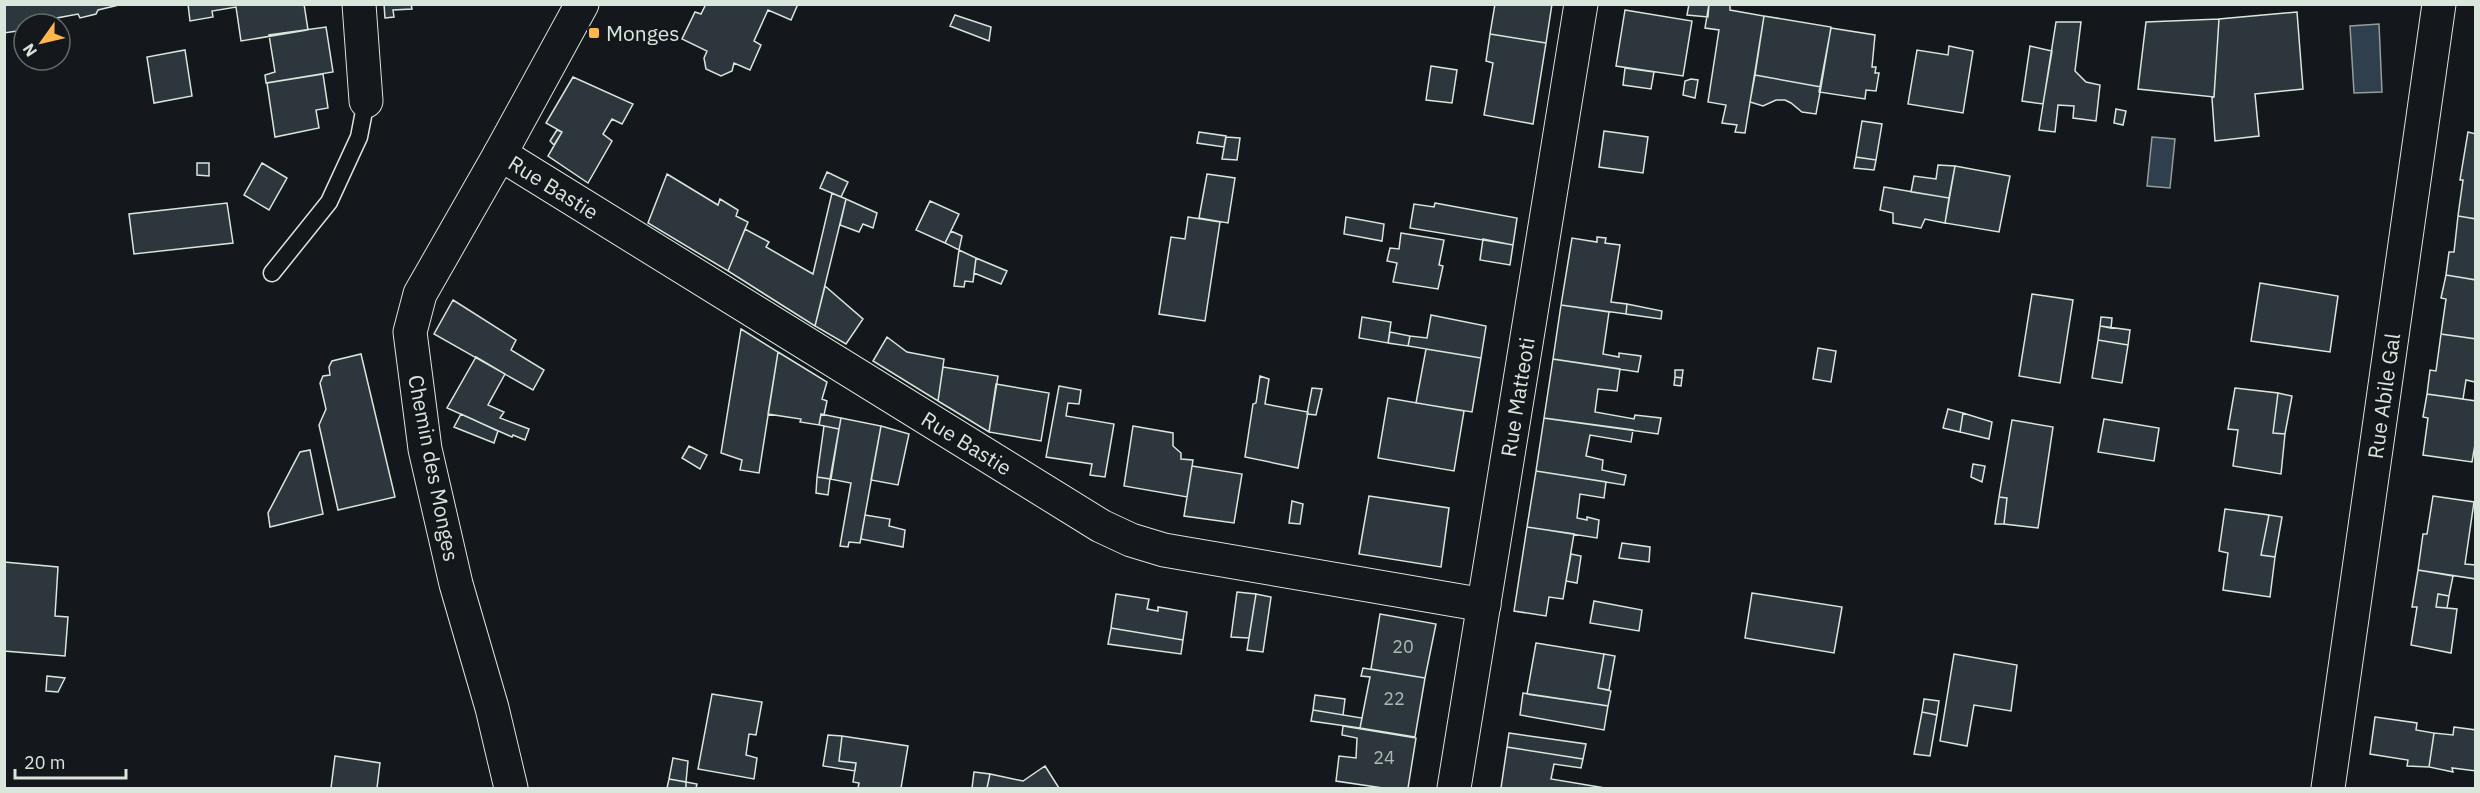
<svg xmlns="http://www.w3.org/2000/svg" width="2480" height="793" viewBox="0 0 2480 793" font-family="'IBM Plex Sans',sans-serif">
	<rect width="100%" height="100%" fill="#14181c"/>
	<path fill="#2f3f4d" stroke="#939e99" stroke-width="1.5" d="M 2379,24 L 2382,92 L 2354,93 L 2350,26 Z
		M 2152,137 L 2175,139 L 2170,188 L 2147,186 Z"/>
	<path fill="#2c363c" stroke="#d8e6dc" stroke-width="1.5" d="M 4,4 L 123,4 L 98,10 L 96,14 L 80,18 L 78,14 L 57,18 L 56,22 L 49,24 L 24,24 L 19,26 L 17,31 L 4,33 Z
		M 188,4 L 304,4 L 308,30 L 241,41 L 236,7 L 212,11 L 213,17 L 190,21 Z
		M 384,4 L 411,4 L 412,9 L 393,10 L 394,17 L 385,18 Z
		M 706,4 L 798,4 L 791,20 L 768,10 L 754,41 L 761,45 L 750,70 L 734,63 L 732,71 L 721,76 L 706,69 L 704,58 L 707,51 L 682,39 L 695,12 L 701,14 Z
		M 1495,4 L 1552,4 L 1546,43 L 1490,34 Z
		M 1689,4 L 1709,4 L 1708,17 L 1687,15 Z
		M 1709,4 L 1730,4 L 1730,10 L 1764,16 L 1745,133 L 1735,132 L 1737,125 L 1722,123 L 1726,105 L 1708,102 L 1719,30 L 1705,28 Z
		M 1625,10 L 1692,21 L 1683,76 L 1616,66 Z
		M 2297,12 L 2303,89 L 2255,94 L 2259,136 L 2215,141 L 2212,98 L 2214,97 L 2219,19 Z
		M 955,15 L 991,27 L 989,41 L 950,26 Z
		M 1764,16 L 1831,27 L 1821,87 L 1755,75 Z
		M 2219,19 L 2214,97 L 2138,89 L 2146,22 Z
		M 2056,22 L 2081,22 L 2075,71 L 2086,82 L 2100,85 L 2096,121 L 2073,118 L 2074,106 L 2058,105 L 2055,132 L 2039,130 Z
		M 326,27 L 333,72 L 266,83 L 265,75 L 275,72 L 269,35 Z
		M 1831,28 L 1875,35 L 1872,67 L 1876,67 L 1875,73 L 1879,73 L 1876,91 L 1866,90 L 1865,99 L 1819,92 Z
		M 1490,34 L 1546,43 L 1533,124 L 1484,115 L 1493,63 L 1486,61 Z
		M 1949,46 L 1973,51 L 1963,113 L 1908,104 L 1917,50 L 1948,55 Z
		M 2030,46 L 2052,51 L 2043,104 L 2022,101 Z
		M 185,50 L 192,96 L 154,103 L 147,57 Z
		M 1431,66 L 1457,70 L 1452,103 L 1426,100 Z
		M 1625,68 L 1654,72 L 1651,89 L 1623,85 Z
		M 323,74 L 328,108 L 316,110 L 319,128 L 275,137 L 267,83 Z
		M 1755,75 L 1821,87 L 1816,114 L 1802,112 L 1791,103 L 1785,100 L 1776,100 L 1763,106 L 1750,102 Z
		M 573,77 L 633,104 L 622,124 L 612,119 L 603,134 L 612,141 L 588,183 L 548,156 L 562,132 L 546,123 Z
		M 1691,79 L 1698,80 L 1695,98 L 1683,95 L 1685,81 Z
		M 2116,109 L 2126,111 L 2123,125 L 2114,123 Z
		M 1862,121 L 1882,124 L 1876,160 L 1856,157 Z
		M 557,130 L 562,132 L 554,145 L 550,141 Z
		M 1604,131 L 1648,137 L 1643,173 L 1599,167 Z
		M 1199,132 L 1226,136 L 1224,147 L 1197,143 Z
		M 2468,132 L 2476,134 L 2476,219 L 2458,216 L 2463,180 L 2460,180 Z
		M 1226,137 L 1240,138 L 1237,160 L 1222,159 Z
		M 1856,157 L 1876,160 L 1874,170 L 1854,168 Z
		M 197,163 L 209,163 L 209,176 L 197,175 Z
		M 262,163 L 287,178 L 269,210 L 244,195 Z
		M 1938,165 L 1955,166 L 1949,198 L 1911,192 L 1914,176 L 1936,179 Z
		M 1955,166 L 2010,176 L 1999,232 L 1945,223 Z
		M 827,172 L 848,182 L 841,197 L 820,188 Z
		M 667,174 L 718,205 L 720,199 L 738,210 L 736,216 L 748,222 L 728,271 L 648,223 Z
		M 1207,174 L 1235,178 L 1228,223 L 1199,218 Z
		M 1884,187 L 1949,198 L 1945,223 L 1925,219 L 1921,228 L 1893,223 L 1893,213 L 1880,210 Z
		M 832,193 L 846,199 L 815,326 L 728,271 L 745,229 L 769,242 L 766,247 L 813,274 Z
		M 846,199 L 877,213 L 873,228 L 863,224 L 859,232 L 840,225 Z
		M 930,201 L 959,214 L 945,243 L 916,230 Z
		M 227,203 L 233,243 L 134,254 L 129,214 Z
		M 1435,203 L 1517,218 L 1513,245 L 1410,228 L 1414,204 L 1434,207 Z
		M 2458,216 L 2476,219 L 2476,280 L 2446,275 L 2449,252 L 2454,252 Z
		M 1188,217 L 1220,222 L 1205,321 L 1159,314 L 1171,237 L 1185,239 Z
		M 1346,217 L 1384,224 L 1382,241 L 1344,234 Z
		M 951,231 L 962,236 L 959,250 L 945,243 Z
		M 1401,233 L 1444,240 L 1439,265 L 1443,266 L 1438,289 L 1393,282 L 1397,263 L 1387,261 L 1390,248 L 1399,249 Z
		M 1597,237 L 1606,238 L 1605,243 L 1620,245 L 1611,302 L 1627,304 L 1626,314 L 1561,305 L 1572,238 L 1597,242 Z
		M 1483,239 L 1513,245 L 1510,265 L 1480,260 Z
		M 959,250 L 976,258 L 973,282 L 965,281 L 964,287 L 954,286 Z
		M 976,258 L 1007,271 L 1001,284 L 974,273 Z
		M 2446,275 L 2476,280 L 2476,339 L 2441,334 L 2446,299 L 2441,298 Z
		M 2260,283 L 2338,296 L 2330,352 L 2251,341 Z
		M 825,286 L 863,319 L 846,344 L 815,326 Z
		M 2032,294 L 2073,300 L 2060,383 L 2019,376 Z
		M 453,300 L 516,340 L 511,350 L 544,370 L 533,390 L 434,334 Z
		M 1627,304 L 1662,311 L 1661,319 L 1626,314 Z
		M 1561,305 L 1609,312 L 1603,354 L 1619,357 L 1619,353 L 1641,356 L 1638,372 L 1553,359 Z
		M 1431,315 L 1486,326 L 1481,358 L 1408,346 L 1410,336 L 1427,338 Z
		M 1362,317 L 1391,322 L 1388,343 L 1359,338 Z
		M 2101,317 L 2112,318 L 2111,328 L 2100,326 Z
		M 2100,326 L 2130,330 L 2128,345 L 2098,340 Z
		M 741,329 L 778,352 L 759,473 L 740,470 L 742,460 L 721,453 Z
		M 1390,332 L 1410,336 L 1408,346 L 1388,343 Z
		M 2441,334 L 2476,339 L 2475,382 L 2466,380 L 2463,399 L 2427,394 L 2430,370 L 2436,371 Z
		M 887,337 L 907,352 L 944,359 L 938,401 L 873,361 Z
		M 2098,340 L 2128,345 L 2122,383 L 2092,378 Z
		M 1818,348 L 1836,351 L 1831,382 L 1813,379 Z
		M 1426,349 L 1481,358 L 1472,412 L 1416,403 Z
		M 778,352 L 827,382 L 822,399 L 827,401 L 824,415 L 821,414 L 819,425 L 800,422 L 801,419 L 768,414 Z
		M 361,354 L 395,497 L 338,510 L 319,425 L 326,409 L 320,383 L 323,376 L 330,375 L 329,367 L 332,361 Z
		M 476,357 L 505,374 L 488,405 L 504,412 L 500,418 L 529,429 L 525,440 L 513,435 L 512,437 L 447,408 Z
		M 1553,359 L 1620,369 L 1617,391 L 1598,389 L 1595,412 L 1634,419 L 1635,415 L 1661,418 L 1658,434 L 1544,418 Z
		M 943,367 L 998,376 L 989,432 L 938,401 Z
		M 1675,370 L 1683,370 L 1682,378 L 1675,377 Z
		M 1260,376 L 1269,379 L 1265,404 L 1308,412 L 1298,468 L 1245,457 L 1253,404 L 1256,403 Z
		M 1675,377 L 1682,378 L 1681,386 L 1674,385 Z
		M 996,384 L 1049,393 L 1041,441 L 989,432 Z
		M 1059,386 L 1081,390 L 1079,404 L 1068,403 L 1066,416 L 1114,424 L 1105,477 L 1090,475 L 1092,464 L 1046,457 Z
		M 1312,388 L 1322,389 L 1316,415 L 1307,414 Z
		M 2235,388 L 2278,393 L 2273,433 L 2285,434 L 2281,474 L 2233,466 L 2238,430 L 2228,429 Z
		M 2278,393 L 2292,396 L 2285,434 L 2273,433 Z
		M 2427,394 L 2476,401 L 2476,439 L 2472,462 L 2423,455 L 2428,418 L 2423,417 Z
		M 1388,398 L 1464,411 L 1454,471 L 1378,458 Z
		M 1948,409 L 1963,413 L 1960,432 L 1943,428 Z
		M 1963,413 L 1992,422 L 1989,439 L 1960,432 Z
		M 461,414 L 498,431 L 494,443 L 454,427 Z
		M 821,414 L 841,418 L 839,429 L 819,425 Z
		M 841,418 L 881,426 L 860,543 L 849,542 L 848,547 L 840,546 L 851,483 L 830,479 Z
		M 1544,418 L 1633,430 L 1631,442 L 1590,435 L 1586,456 L 1603,460 L 1602,470 L 1626,475 L 1624,485 L 1536,471 Z
		M 2104,419 L 2159,428 L 2154,461 L 2098,452 Z
		M 2012,420 L 2053,427 L 2038,528 L 2004,524 L 2007,498 L 1999,497 Z
		M 824,426 L 839,429 L 831,479 L 817,477 Z
		M 881,426 L 909,434 L 898,485 L 871,480 Z
		M 1133,426 L 1173,433 L 1173,446 L 1181,453 L 1181,459 L 1193,460 L 1187,497 L 1124,486 Z
		M 689,446 L 707,455 L 700,469 L 682,458 Z
		M 310,450 L 323,514 L 270,527 L 268,513 L 300,452 Z
		M 1973,464 L 1985,466 L 1982,482 L 1971,477 Z
		M 1192,466 L 1242,474 L 1234,523 L 1184,516 Z
		M 1536,471 L 1606,482 L 1604,498 L 1580,494 L 1577,518 L 1587,520 L 1587,517 L 1599,520 L 1597,538 L 1527,527 Z
		M 817,477 L 830,479 L 828,495 L 816,493 Z
		M 1369,496 L 1449,508 L 1441,567 L 1359,554 Z
		M 2433,496 L 2474,502 L 2465,564 L 2476,565 L 2476,579 L 2418,570 L 2423,534 L 2427,534 Z
		M 1999,497 L 2007,498 L 2004,524 L 1995,524 Z
		M 1292,501 L 1303,504 L 1300,524 L 1289,523 Z
		M 2225,509 L 2269,515 L 2261,555 L 2275,557 L 2270,597 L 2223,590 L 2228,553 L 2219,551 Z
		M 865,515 L 890,519 L 889,526 L 905,530 L 903,547 L 861,539 Z
		M 2269,515 L 2282,517 L 2275,557 L 2261,555 Z
		M 1527,527 L 1574,534 L 1563,599 L 1549,597 L 1546,616 L 1514,611 Z
		M 1622,543 L 1650,547 L 1649,562 L 1619,558 Z
		M 1571,554 L 1581,556 L 1577,583 L 1566,581 Z
		M 4,562 L 58,567 L 55,616 L 68,617 L 65,656 L 4,651 Z
		M 2418,570 L 2453,576 L 2449,596 L 2438,594 L 2436,607 L 2457,609 L 2451,653 L 2411,645 L 2417,607 L 2412,607 Z
		M 1237,592 L 1256,594 L 1249,638 L 1231,637 Z
		M 1752,593 L 1842,607 L 1834,653 L 1745,638 Z
		M 1116,594 L 1149,599 L 1147,609 L 1158,611 L 1158,607 L 1187,612 L 1183,640 L 1111,628 Z
		M 1256,594 L 1271,597 L 1263,652 L 1247,650 Z
		M 2438,594 L 2449,596 L 2447,608 L 2436,607 Z
		M 1594,601 L 1642,610 L 1639,631 L 1590,623 Z
		M 1380,614 L 1436,624 L 1425,678 L 1371,669 Z
		M 1111,628 L 1183,640 L 1181,654 L 1108,644 Z
		M 1536,643 L 1604,654 L 1598,688 L 1611,691 L 1608,706 L 1527,694 Z
		M 1604,654 L 1615,656 L 1609,690 L 1598,688 Z
		M 1954,654 L 2017,665 L 2011,711 L 1974,705 L 1967,746 L 1940,741 Z
		M 1363,668 L 1425,678 L 1415,737 L 1360,728 L 1370,677 L 1361,676 Z
		M 47,676 L 65,678 L 58,692 L 46,691 Z
		M 1523,693 L 1608,706 L 1604,730 L 1520,715 Z
		M 712,694 L 762,702 L 756,735 L 749,734 L 746,755 L 757,758 L 754,779 L 698,769 Z
		M 1315,695 L 1345,699 L 1343,715 L 1313,710 Z
		M 1924,699 L 1939,701 L 1937,715 L 1922,712 Z
		M 1313,710 L 1362,718 L 1360,728 L 1311,721 Z
		M 1922,712 L 1937,715 L 1930,756 L 1914,754 Z
		M 2375,717 L 2417,723 L 2416,730 L 2434,733 L 2429,767 L 2407,766 L 2408,760 L 2370,754 Z
		M 1343,726 L 1416,738 L 1408,788 L 1383,788 L 1336,781 L 1339,756 L 1356,758 L 1357,738 L 1342,735 Z
		M 2454,727 L 2476,730 L 2476,771 L 2452,768 L 2453,772 L 2429,767 L 2434,733 L 2453,735 Z
		M 1509,733 L 1586,744 L 1583,759 L 1507,747 Z
		M 828,735 L 842,736 L 839,761 L 856,763 L 855,771 L 823,766 Z
		M 842,736 L 908,746 L 901,788 L 858,788 L 859,783 L 853,782 L 856,763 L 839,761 Z
		M 1507,747 L 1583,759 L 1581,768 L 1554,764 L 1551,779 L 1605,788 L 1501,788 Z
		M 335,756 L 380,763 L 377,788 L 331,788 Z
		M 673,758 L 688,761 L 686,782 L 669,779 Z
		M 1045,766 L 1059,788 L 987,788 L 990,774 L 1023,781 Z
		M 974,772 L 990,774 L 987,788 L 972,788 Z
		M 669,779 L 686,782 L 686,788 L 667,788 Z
		M 686,782 L 697,784 L 696,788 L 686,788 Z"/>
	<g fill="none" stroke-linecap="round" stroke-linejoin="round">
		<defs>
			<path id="lane" d="M 272,273 L 329,202 L 359,137 L 366,101"/>
			<g id="street">
				<path d="M 359,4 L 366,101"/>
				<path id="s1" d="M 500,154 L 1101,526 L 1131,540 L 1164,550 L 1484,605"/>
				<path d="M 511,788 L 492,708 L 456,584 L 425,449 L 410,332 L 420,294 L 500,154 L 582,4"/>
				<path id="s2" d="M 1454,788 L 1581,4"/>
				<path id="s3" d="M 2328,788 L 2439,4"/>
			</g>
		</defs>
		<use href="#lane" stroke="#d8e6dc" stroke-width="19"/>
		<use href="#street" stroke="#d8e6dc" stroke-width="35"/>
		<use href="#lane" stroke="#14181c" stroke-width="16"/>
		<use href="#street" stroke="#14181c" stroke-width="33"/>
	</g>
	<rect fill="#ffb74d" stroke="#14181c" stroke-width="2" x="588" y="27" width="12" height="12" rx="3"/>
	<g text-anchor="middle" dominant-baseline="central" stroke-width="4.5" stroke-linejoin="round" paint-order="stroke">
		<g font-size="18" fill="#adbab4">
			<text x="1403" y="646">20</text>
			<text x="1394" y="698">22</text>
			<text x="1384" y="757">24</text>
		</g>
		<g font-size="21" fill="#d8e6dc" stroke="#14181c" text-anchor="start">
			<text x="606" y="33">Monges</text>
		</g>
		<g font-size="21" fill="#d8e6dc" stroke="#14181c">
			<text stroke="none"><textPath href="#s1" startOffset="63">Rue Bastie</textPath></text>
			<text stroke="none"><textPath href="#s2" startOffset="396">Rue Matteoti</textPath></text>
			<text stroke="none"><textPath href="#s3" startOffset="396">Rue Abile Gal</textPath></text>
			<text stroke="none"><textPath href="#s1" startOffset="549">Rue Bastie</textPath></text>
			<text transform="translate(434 468) rotate(79)">Chemin des Monges</text>
		</g>
	</g>
	<rect width="2480" height="793" fill="none" stroke="#d8e6dc" stroke-width="12"/>
	<g transform="translate(42 42) rotate(236)"><circle r="28" fill="#14181c" stroke="#626a69" stroke-width="1.5"/>
	<path d="M0-4.5L10 22L0 15L-10 22Z" fill="#ffb74d"/>
	<text y="-9" font-size="16" font-weight="bold" text-anchor="middle" fill="#d8e6dc">N</text>
	</g>
	<path d="M15 769v9h111v-9" fill="none" stroke="#d8e6dc" stroke-width="3"/>
	<text x="24" y="769" font-size="18" fill="#d8e6dc" stroke="#14181c" stroke-width="4.5" paint-order="stroke">20 m</text>
</svg>
